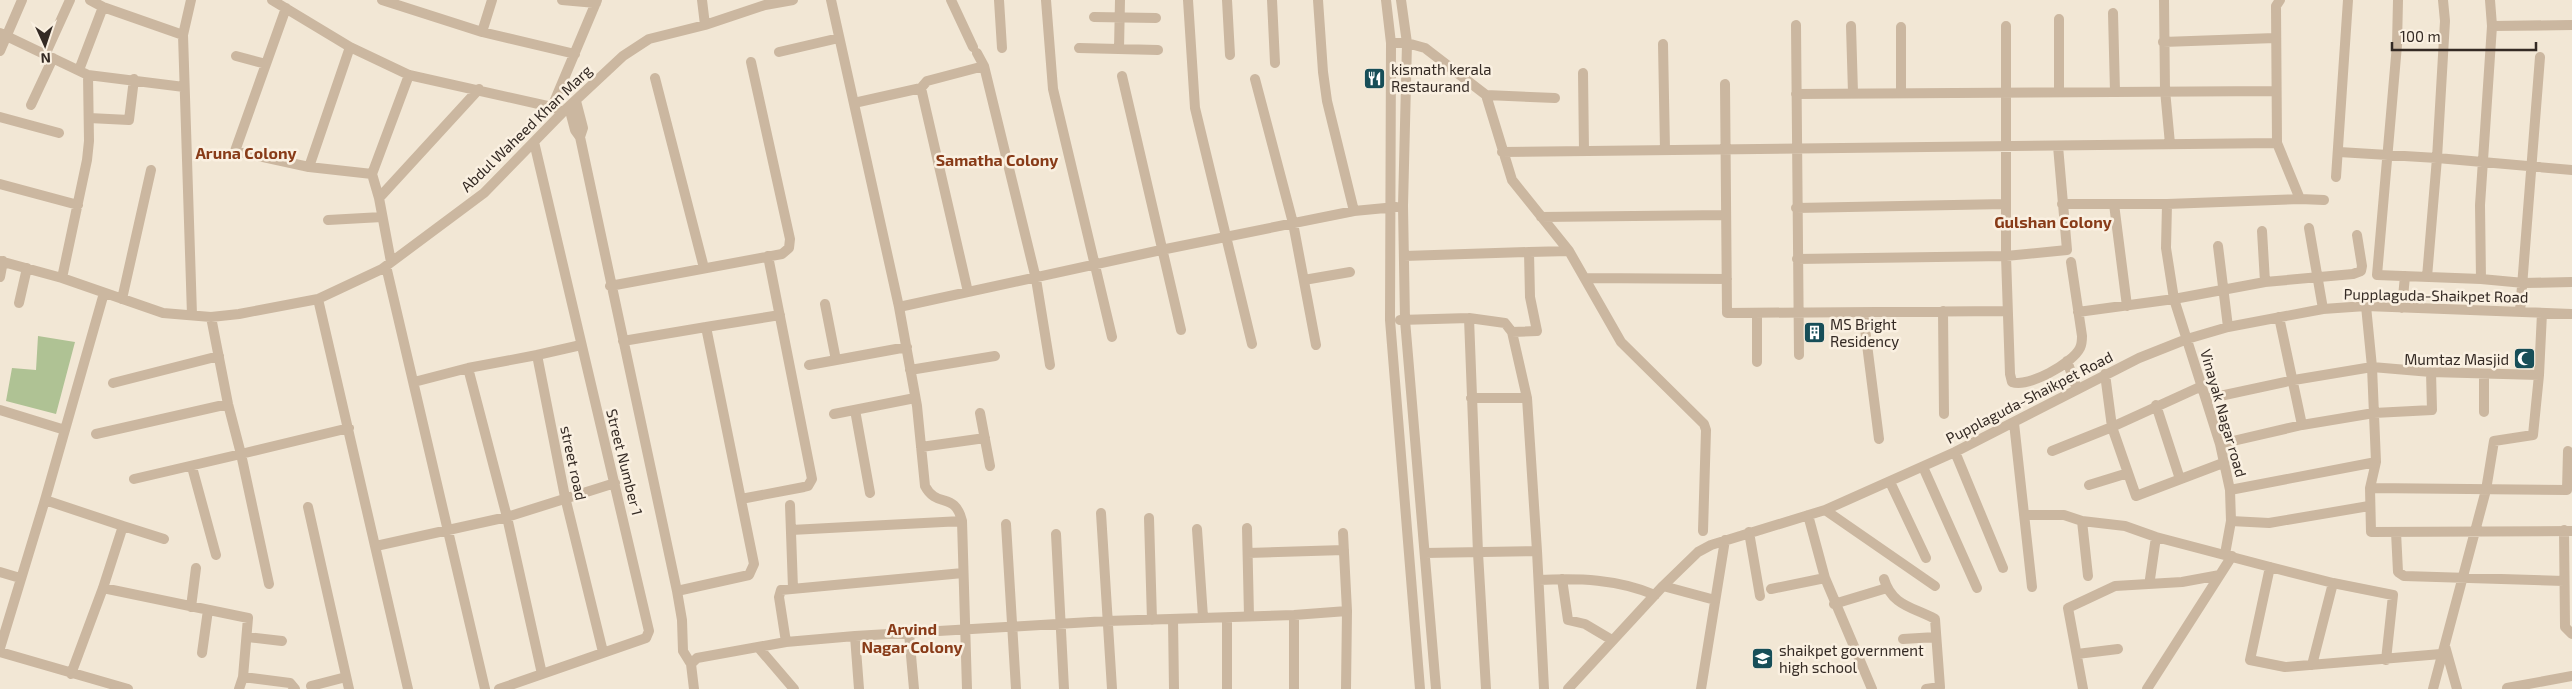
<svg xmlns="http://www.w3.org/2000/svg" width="2572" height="689" viewBox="0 0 2572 689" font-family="'Exo 2',sans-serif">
	<rect width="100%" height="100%" fill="#f2e7d5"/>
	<path fill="#afc294" d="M 38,336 L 75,342 L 56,414 L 6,401 L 12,368 L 36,370 Z"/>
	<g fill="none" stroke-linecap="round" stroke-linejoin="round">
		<path stroke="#cbb7a0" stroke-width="10" d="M 90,0 L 103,7 L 183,35
			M 191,0 L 183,35 L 192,315
			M 272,0 L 350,47 L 409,75 L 552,107 L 563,112
			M 382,0 L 482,32 L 575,54
			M 562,0 L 596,3
			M 702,0 L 705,25
			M 831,0 L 899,307 L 917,406 L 925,486 C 937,509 955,491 962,521 L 967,689
			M 951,0 L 973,47
			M 999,0 L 1002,48
			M 1046,0 L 1053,89 L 1112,337
			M 1188,0 L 1195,108 L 1252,344
			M 1227,0 L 1230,55
			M 1272,0 L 1275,63
			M 1318,0 L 1323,72 L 1327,101 L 1354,211
			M 1386,0 L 1391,43 L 1390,320 L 1420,689
			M 1401,0 L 1407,43 L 1403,206 L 1405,320 L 1436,689
			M 2164,0 L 2165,90 L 2170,144
			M 2398,0 L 2397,45 L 2377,275 L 2481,279 L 2524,283 L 2572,282
			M 286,8 L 235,151 L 309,167 L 372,174
			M 2113,13 L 2115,92
			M 1094,17 L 1156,18
			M 2059,19 L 2059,92
			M 1796,25 L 1799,355
			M 1851,26 L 1853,93
			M 2006,26 L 2006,256 L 2010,374 L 2012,382 C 2028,388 2073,363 2080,348 C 2082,344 2082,340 2082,336 L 2071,262
			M 2492,26 L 2572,25
			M 1901,27 L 1901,93
			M 482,32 L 492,0
			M 0,33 L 88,75 L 184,87
			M 2163,42 L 2275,38
			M 1391,43 L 1407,43 L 1425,48 L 1486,95 L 1512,180 L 1569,251 L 1621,342 L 1704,424 L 1706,430 L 1703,531
			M 1663,44 L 1665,150
			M 1079,48 L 1158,50
			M 1119,49 L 1120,0
			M 0,51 L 22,0
			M 779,52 L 839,38
			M 977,53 L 984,66 L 1036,279 L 1050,365
			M 45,55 L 70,0
			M 236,56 L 266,64
			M 79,70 L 103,7
			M 1583,73 L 1584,151
			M 1122,76 L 1181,330
			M 655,78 L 704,268
			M 1255,79 L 1293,223 L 1316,345
			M 1725,84 L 1727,313 L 2007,311
			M 921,88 L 968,292
			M 1796,94 L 2276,91
			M 1486,95 L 1555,98
			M 576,101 L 583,128 L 580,137
			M 854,103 L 921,88 L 927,81 L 984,66
			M 31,105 L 53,58
			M 552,107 L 597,0
			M 569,107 L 575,130 L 580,137 L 677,591 L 682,620 L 683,651 L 691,664
			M 0,117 L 59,133
			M 89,118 L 129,120 L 134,79
			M 1502,152 L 2277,143
			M 2339,152 L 2437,158 L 2572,170
			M 309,167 L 350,47
			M 2336,177 L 2348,0
			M 0,184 L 78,205
			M 379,198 L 479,89
			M 2300,199 L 2324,200
			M 2062,204 L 2167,204 L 2300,199 L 2277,143 L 2276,6 L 2280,0
			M 2114,204 L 2127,306
			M 2167,204 L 2166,248 L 2174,299 L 2220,444 L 2230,490 L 2231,521 L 2225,554
			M 1796,208 L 2006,204
			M 1541,217 L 1726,215
			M 328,220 L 382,217
			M 2309,228 L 2323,309
			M 2262,231 L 2265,282
			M 2218,246 L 2228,327
			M 1404,256 L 1529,252
			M 1797,259 L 2006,256 L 2067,250 L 2058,146
			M 0,261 L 62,278 L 163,313 L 211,317 L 239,314 L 318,299 L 382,269 L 484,193 L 563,112 L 623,56 L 649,39 L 705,25 L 765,5 L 793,0
			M 391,262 L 379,198 L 372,174 L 409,75
			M 386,266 L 485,689
			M 0,277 L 3,261
			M 2427,277 L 2437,158 L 2445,21 L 2443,0
			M 62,278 L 87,160 L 89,141 L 88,75
			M 1586,278 L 1727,279
			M 2481,279 L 2480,205 L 2492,26 L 2490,0
			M 1304,280 L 1350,272
			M 610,286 L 782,254 L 789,248 L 790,239 L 751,62
			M 122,299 L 151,170
			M 318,299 L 408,689
			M 19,303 L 27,268
			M 825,304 L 836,360
			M 2366,306 L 2372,367 L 2376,462 L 2370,488 L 2371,532 L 2572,531
			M 899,307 L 1161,250 L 1354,211 L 1396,207
			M 2402,308 L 2405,276
			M 1943,311 L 1944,414
			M 2078,312 L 2174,299 L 2265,282 L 2353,274 L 2361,271 L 2362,266 L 2357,235
			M 2520,312 L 2540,57
			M 1863,313 L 1879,439
			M 1757,314 L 1757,362
			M 211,317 L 228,404 L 241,454 L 349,428
			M 2279,317 L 2302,425
			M 1469,318 L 1478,553 L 1486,689
			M 1400,320 L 1469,318 L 1505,323 L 1512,332 L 1527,398 L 1471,398
			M 1512,332 L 1537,331 L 1530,297 L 1529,252 L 1569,251
			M 623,341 L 706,327
			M 537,355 L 581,345
			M 2067,361 L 2077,389
			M 809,365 L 907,347
			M 910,370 L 995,356
			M 2105,374 L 2112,427 L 2202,386
			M 2539,375 L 2542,313
			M 414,382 L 468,368
			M 113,383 L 219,356
			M 2206,399 L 2294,380 L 2372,367 L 2431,372 L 2539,375 L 2533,435 L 2494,441 L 2486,490 L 2433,689
			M 2156,405 L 2180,479
			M 0,410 L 65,430
			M 855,410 L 870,493
			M 2484,412 L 2484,374
			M 980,413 L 990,466
			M 834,414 L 915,398
			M 2014,423 L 2032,587
			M 96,434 L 228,404
			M 2220,444 L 2302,425 L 2374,413 L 2432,410 L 2431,372
			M 921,447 L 985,438
			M 2052,451 L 2112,427 L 2136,496 L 2223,463
			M 1955,452 L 2003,568
			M 192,467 L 216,555
			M 1923,467 L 1977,588
			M 134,479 L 241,454 L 269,584
			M 1890,482 L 1926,558
			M 2089,485 L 2128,473
			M 2370,488 L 2567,490 L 2568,451
			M 2230,490 L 2376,462
			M 741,499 L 804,487 L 808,486 L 812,479 L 768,256
			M 45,500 L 123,526 L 103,588 L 71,674
			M 790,505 L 793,588
			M 308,507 L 349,689
			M 1825,510 L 1935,586
			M 1101,513 L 1112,689
			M 1808,515 L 1825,578 L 1872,689
			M 2024,515 L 2064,515 L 2082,521 L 2125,526 L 2156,537 L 2270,567 L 2333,583 L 2393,595 L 2386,660
			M 1149,518 L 1152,620
			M 2082,521 L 2088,576
			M 2231,521 L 2269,523 L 2369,506
			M 1006,524 L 1016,689
			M 123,526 L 164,539
			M 1247,528 L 1249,616
			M 1197,529 L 1203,617
			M 791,530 L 962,521
			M 2564,530 L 2565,627 L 2572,634
			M 1749,532 L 1760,596
			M 2396,532 L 2398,572 L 2404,576 L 2564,581
			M 1343,533 L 1347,611 L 1346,689
			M 1056,534 L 1064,689
			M 376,546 L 507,517 L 615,483
			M 1537,551 L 1544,689
			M 1248,553 L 1344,550
			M 1425,553 L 1537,551 L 1527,398
			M 2270,567 L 2250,660 L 2285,667 L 2441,654
			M 0,572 L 20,578
			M 1562,579 L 1568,620 L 1585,624 L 1612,640
			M 1884,579 C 1892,606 1913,607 1935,619 L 1940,687 L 1926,689
			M 2150,579 L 2156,537
			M 1539,580 C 1579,578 1617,579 1655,595
			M 1663,586 L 1715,600
			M 103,588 L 248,618 L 243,677 L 239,689
			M 1771,589 L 1825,578
			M 677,591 L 749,575 L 754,564 L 706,327 L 780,315
			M 1834,604 L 1887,588
			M 191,607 L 196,568
			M 1294,615 L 1294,689
			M 1227,618 L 1227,689
			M 1173,619 L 1174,689
			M 909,633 L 914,689
			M 855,636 L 859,689
			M 247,637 L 282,641
			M 1903,639 L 1936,637
			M 786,642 L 779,597 L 781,590 L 963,573
			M 2445,646 L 2457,689
			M 758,647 L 794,689
			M 0,648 L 45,500 L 104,293
			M 0,652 L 128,689
			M 202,653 L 208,610
			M 2077,654 L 2118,649
			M 2312,665 L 2333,583
			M 542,674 L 507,517 L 468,368 L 537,355 L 565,497 L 603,652
			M 243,677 L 290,683 L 295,689
			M 311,686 L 346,677
			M 2507,688 L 2572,676
			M 499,689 L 646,638 L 649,631 L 534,142
			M 694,689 L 691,664 L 697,658 L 786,642 L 855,636 L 1107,621 L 1294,615 L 1347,611
			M 1568,689 L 1663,586 L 1698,552 L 1711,545 L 1825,510 L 1955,452 L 2139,358 L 2187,339 L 2228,327 L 2323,309 L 2366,306 L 2572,314
			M 1701,689 L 1725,540
			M 2083,689 L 2068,608 L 2115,586 L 2182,582 L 2220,575
			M 2147,689 L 2232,556"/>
	</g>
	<defs>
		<symbol id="restaurant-square" viewBox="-11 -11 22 22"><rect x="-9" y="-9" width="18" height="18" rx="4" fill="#174e58" stroke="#faf0e1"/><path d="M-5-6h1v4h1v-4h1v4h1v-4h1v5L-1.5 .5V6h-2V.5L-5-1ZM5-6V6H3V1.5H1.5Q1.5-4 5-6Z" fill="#fff"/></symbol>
		<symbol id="building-square" viewBox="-11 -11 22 22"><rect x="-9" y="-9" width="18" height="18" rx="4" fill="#174e58" stroke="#faf0e1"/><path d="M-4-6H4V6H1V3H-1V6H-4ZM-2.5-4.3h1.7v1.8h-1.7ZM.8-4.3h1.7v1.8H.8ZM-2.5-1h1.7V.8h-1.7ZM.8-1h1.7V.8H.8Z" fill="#fff"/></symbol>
		<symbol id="mosque-square" viewBox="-11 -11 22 22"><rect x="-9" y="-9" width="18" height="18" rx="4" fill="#174e58" stroke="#faf0e1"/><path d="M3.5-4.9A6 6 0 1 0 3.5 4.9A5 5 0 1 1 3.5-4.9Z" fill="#fff"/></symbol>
		<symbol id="school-square" viewBox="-11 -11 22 22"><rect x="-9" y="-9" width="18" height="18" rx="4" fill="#174e58" stroke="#faf0e1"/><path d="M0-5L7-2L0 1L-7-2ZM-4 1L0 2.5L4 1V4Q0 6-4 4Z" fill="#fff"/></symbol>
	</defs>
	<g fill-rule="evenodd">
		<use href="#restaurant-square" x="1362" y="66" width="25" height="25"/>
		<use href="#building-square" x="1802" y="320" width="25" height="25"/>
		<use href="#mosque-square" x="2512" y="346" width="25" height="25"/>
		<use href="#school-square" x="1750" y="646" width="25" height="25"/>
	</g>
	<g text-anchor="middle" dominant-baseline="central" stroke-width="5" stroke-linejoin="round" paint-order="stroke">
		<g font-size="15" fill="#342a24" stroke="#faf0e1" text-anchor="start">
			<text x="1391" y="69">kismath kerala<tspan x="1391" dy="17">Restaurand</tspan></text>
			<text x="1830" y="324">MS Bright<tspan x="1830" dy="17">Residency</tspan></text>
			<text x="2509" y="359" text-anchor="end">Mumtaz Masjid</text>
			<text x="1779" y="650">shaikpet government<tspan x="1779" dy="17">high school</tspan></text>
		</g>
		<g font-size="15" fill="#342a24" stroke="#faf0e1">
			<text transform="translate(526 128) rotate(-44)">Abdul Waheed Khan Marg</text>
			<text transform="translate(2436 295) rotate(1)">Pupplaguda-Shaikpet Road</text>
			<text transform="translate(2029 397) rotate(-27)">Pupplaguda-Shaikpet Road</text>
			<text transform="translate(2224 413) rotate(74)">Vinayak Nagar road</text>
			<text transform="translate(625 462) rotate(76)">Street Number 1</text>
			<text transform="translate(574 463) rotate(78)">street road</text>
		</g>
		<g font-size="16" font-weight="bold" fill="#883b18" stroke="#faf0e1">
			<text x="246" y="152">Aruna Colony</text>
			<text x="997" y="159">Samatha Colony</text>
			<text x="2053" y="221">Gulshan Colony</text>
			<text x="912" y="628">Arvind<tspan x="912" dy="18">Nagar Colony</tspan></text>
		</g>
	</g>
	<g transform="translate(45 45) rotate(177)" stroke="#faf0e1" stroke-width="4" paint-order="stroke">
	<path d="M0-4L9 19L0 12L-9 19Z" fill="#342a24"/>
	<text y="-8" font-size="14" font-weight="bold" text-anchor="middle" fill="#342a24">N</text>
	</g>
	<path d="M2392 42v8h144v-8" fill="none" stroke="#342a24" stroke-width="2.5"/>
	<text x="2400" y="42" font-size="15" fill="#342a24" stroke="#faf0e1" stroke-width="4" paint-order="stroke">100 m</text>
</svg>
